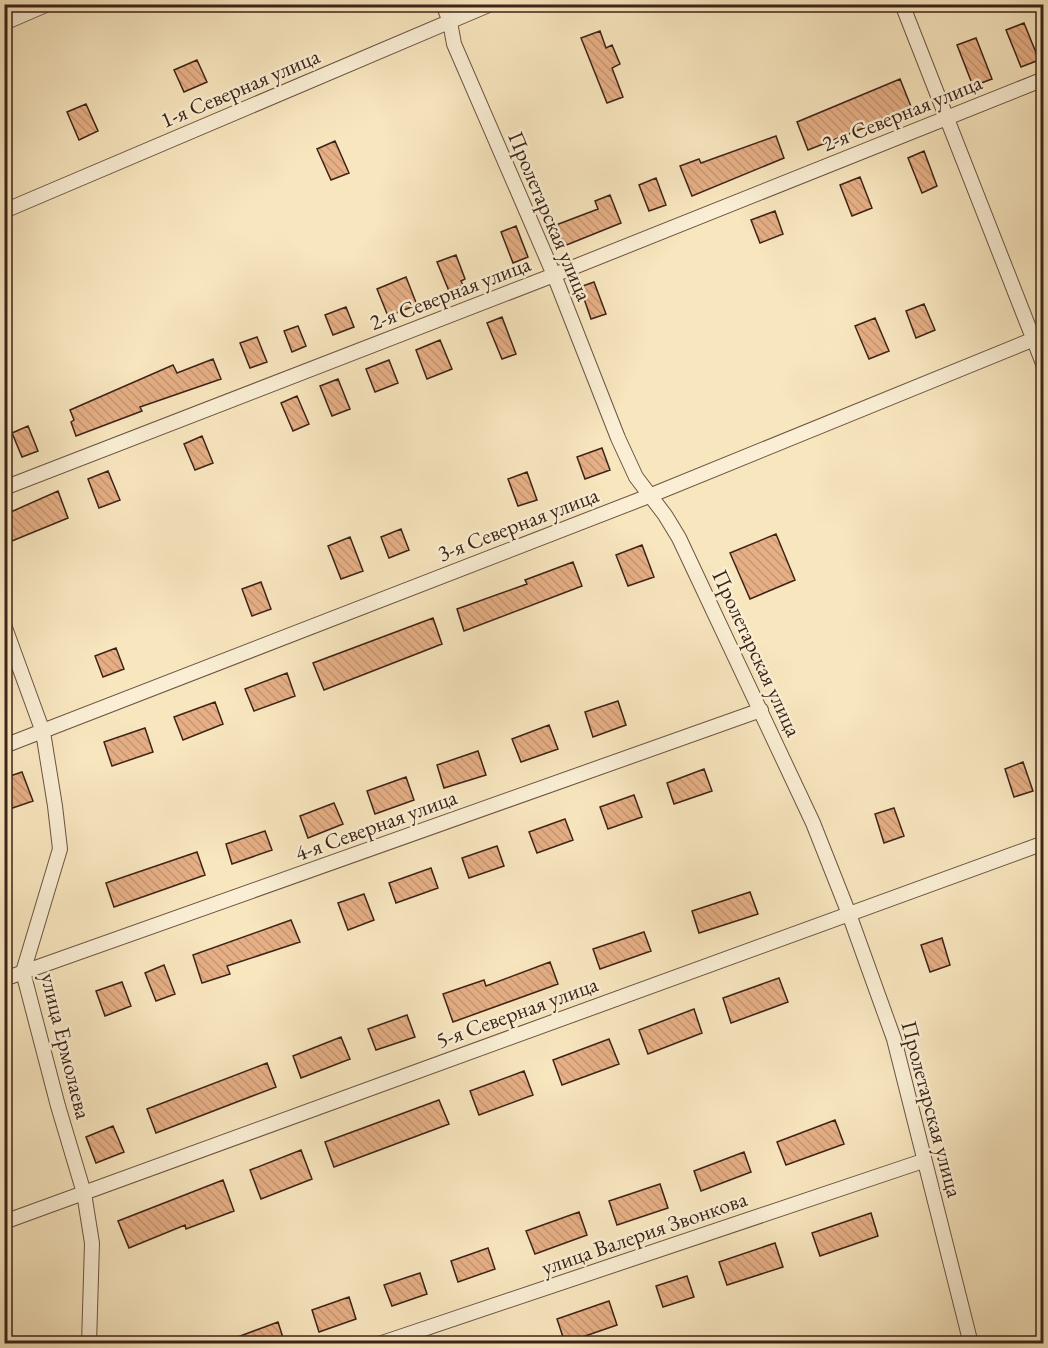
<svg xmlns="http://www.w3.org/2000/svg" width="1048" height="1348" viewBox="0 0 1048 1348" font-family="'EB Garamond',serif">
	<defs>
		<pattern id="building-back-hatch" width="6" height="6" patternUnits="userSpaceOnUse" patternTransform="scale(1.5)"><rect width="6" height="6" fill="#e6af86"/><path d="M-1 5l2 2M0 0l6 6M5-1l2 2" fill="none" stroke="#c69673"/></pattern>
	</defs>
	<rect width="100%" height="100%" fill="#f8e6bf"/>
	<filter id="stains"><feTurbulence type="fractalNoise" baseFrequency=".00333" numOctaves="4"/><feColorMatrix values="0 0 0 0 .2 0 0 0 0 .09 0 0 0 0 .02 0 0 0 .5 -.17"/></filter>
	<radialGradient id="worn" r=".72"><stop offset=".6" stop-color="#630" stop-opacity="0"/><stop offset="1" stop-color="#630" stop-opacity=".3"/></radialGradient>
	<path fill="url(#building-back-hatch)" stroke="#3d2317" stroke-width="1.5" d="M 1024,23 L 1039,60 L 1021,67 L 1006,30 Z
		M 600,31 L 606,48 L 612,45 L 620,64 L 612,68 L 623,97 L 607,103 L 581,38 Z
		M 976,38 L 992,79 L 973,86 L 957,45 Z
		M 197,60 L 207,82 L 184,92 L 174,70 Z
		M 900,79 L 912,109 L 808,150 L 797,122 Z
		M 86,104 L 98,131 L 79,140 L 67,112 Z
		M 776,136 L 784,158 L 692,196 L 680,166 L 699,159 L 701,163 Z
		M 335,141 L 349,173 L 331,180 L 317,149 Z
		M 924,151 L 937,186 L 922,193 L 908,158 Z
		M 860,177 L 872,208 L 852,216 L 840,185 Z
		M 656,178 L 666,205 L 649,211 L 639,185 Z
		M 610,195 L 621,223 L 564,246 L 556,225 L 598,209 L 595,201 Z
		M 775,211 L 783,234 L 760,243 L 751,220 Z
		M 516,226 L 528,257 L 513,263 L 501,232 Z
		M 456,255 L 465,279 L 461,281 L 463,285 L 449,291 L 437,262 Z
		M 406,277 L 417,305 L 388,316 L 377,289 Z
		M 594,282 L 606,314 L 591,319 L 580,287 Z
		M 924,304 L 935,330 L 916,338 L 906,311 Z
		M 346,307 L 354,327 L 333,335 L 325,315 Z
		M 502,317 L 516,354 L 502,359 L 487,323 Z
		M 875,318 L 889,351 L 869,359 L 855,326 Z
		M 298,326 L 306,346 L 292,352 L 284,331 Z
		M 257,337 L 267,362 L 250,368 L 240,343 Z
		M 440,340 L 452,369 L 427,379 L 416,350 Z
		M 213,359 L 221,379 L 140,407 L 142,411 L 76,436 L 71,422 L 74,420 L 70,410 L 173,365 L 177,373 Z
		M 389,360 L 398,383 L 375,392 L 366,369 Z
		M 338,379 L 350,409 L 332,416 L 320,386 Z
		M 297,396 L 309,424 L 293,431 L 281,403 Z
		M 28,426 L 38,451 L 22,457 L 12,433 Z
		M 202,436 L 213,463 L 195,470 L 184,444 Z
		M 602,448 L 610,470 L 585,479 L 577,457 Z
		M 108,471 L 120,500 L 99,508 L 88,479 Z
		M 527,472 L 537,500 L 518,506 L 508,479 Z
		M 58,491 L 68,518 L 12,541 L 4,515 Z
		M 401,529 L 409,550 L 389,558 L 381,537 Z
		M 776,534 L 795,580 L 750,599 L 730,553 Z
		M 350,537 L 363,571 L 341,579 L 328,546 Z
		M 642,545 L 654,577 L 628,586 L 616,555 Z
		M 573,562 L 582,586 L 464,631 L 457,609 L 527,584 L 525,580 Z
		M 261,582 L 271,609 L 252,616 L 242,589 Z
		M 433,618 L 442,644 L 324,690 L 313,663 Z
		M 116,648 L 124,669 L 103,677 L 95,656 Z
		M 287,673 L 295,696 L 254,711 L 245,689 Z
		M 618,701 L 626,725 L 593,737 L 585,712 Z
		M 215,702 L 223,724 L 183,740 L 174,717 Z
		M 549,725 L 558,749 L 521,762 L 512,739 Z
		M 145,728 L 153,752 L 112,766 L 104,742 Z
		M 478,751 L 486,775 L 444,788 L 437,765 Z
		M 1023,762 L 1033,791 L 1014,797 L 1005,769 Z
		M 704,769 L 712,791 L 674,804 L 667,783 Z
		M 22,772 L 33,801 L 4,811 L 4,778 Z
		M 406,777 L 414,800 L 375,814 L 367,791 Z
		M 634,795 L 642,817 L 608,829 L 600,807 Z
		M 334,803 L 343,824 L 308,838 L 300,816 Z
		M 894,808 L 904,836 L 884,843 L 875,814 Z
		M 565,819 L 573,840 L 537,853 L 529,832 Z
		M 265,831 L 272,850 L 232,864 L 226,844 Z
		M 497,846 L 504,866 L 469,878 L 462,858 Z
		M 197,852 L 205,875 L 114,907 L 106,883 Z
		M 431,868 L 438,888 L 396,903 L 389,883 Z
		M 750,892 L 758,914 L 699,933 L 692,911 Z
		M 364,894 L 374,920 L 348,930 L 338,903 Z
		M 291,920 L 300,942 L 227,966 L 230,974 L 202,983 L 193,955 Z
		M 644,932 L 651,951 L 600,969 L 593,949 Z
		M 942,938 L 950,965 L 930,972 L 921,945 Z
		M 550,962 L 558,984 L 453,1022 L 443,994 L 484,980 L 486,986 Z
		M 164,965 L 175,994 L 156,1001 L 145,973 Z
		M 779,978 L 788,1002 L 731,1023 L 723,998 Z
		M 122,982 L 131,1006 L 105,1016 L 96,991 Z
		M 694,1009 L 702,1033 L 648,1054 L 639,1030 Z
		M 407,1015 L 415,1037 L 376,1050 L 368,1029 Z
		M 341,1037 L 350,1059 L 301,1078 L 293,1056 Z
		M 609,1039 L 619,1064 L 562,1085 L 553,1060 Z
		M 267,1063 L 276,1087 L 156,1133 L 147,1109 Z
		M 524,1071 L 533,1095 L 479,1115 L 470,1091 Z
		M 439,1100 L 449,1124 L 334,1167 L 325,1142 Z
		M 835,1120 L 844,1144 L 786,1165 L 777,1142 Z
		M 113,1126 L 124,1152 L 96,1163 L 86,1137 Z
		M 301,1150 L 312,1179 L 261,1199 L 250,1170 Z
		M 744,1152 L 751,1172 L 701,1191 L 694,1171 Z
		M 223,1180 L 234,1211 L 186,1229 L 185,1225 L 129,1248 L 118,1221 Z
		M 660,1184 L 668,1208 L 617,1225 L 609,1201 Z
		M 579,1212 L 587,1235 L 535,1254 L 526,1231 Z
		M 871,1213 L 878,1236 L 820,1256 L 812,1233 Z
		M 775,1243 L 783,1267 L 727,1285 L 719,1262 Z
		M 488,1248 L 495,1269 L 458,1282 L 451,1261 Z
		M 420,1273 L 427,1294 L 392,1306 L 384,1285 Z
		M 687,1276 L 694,1297 L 663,1307 L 656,1286 Z
		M 349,1297 L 356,1319 L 319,1332 L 312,1310 Z
		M 609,1301 L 617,1325 L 565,1343 L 557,1319 Z
		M 278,1322 L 285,1344 L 224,1344 L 224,1342 Z"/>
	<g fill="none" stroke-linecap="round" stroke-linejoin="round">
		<defs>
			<path id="minor" d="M 443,4 L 450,22 L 454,44 L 554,275 L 618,438 L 636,477 L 665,515 L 679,538 L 813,823 L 849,914 L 894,1039 L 971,1344
				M 902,4 L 1044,366
				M 4,23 L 48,4
				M 4,211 L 491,4
				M 4,488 L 554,275 L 1044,79
				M 4,625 L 43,732 L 55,806 L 60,849 L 23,972 L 58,1106 L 84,1193 L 92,1243 L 89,1344
				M 4,746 L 649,496 L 1044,335
				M 4,979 L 761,710
				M 4,1222 L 1044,843
				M 379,1344 L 923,1161"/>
		</defs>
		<use href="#minor" stroke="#6c5441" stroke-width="16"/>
		<use href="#minor" stroke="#faefd5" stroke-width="14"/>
	</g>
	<g text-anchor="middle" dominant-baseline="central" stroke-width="5" stroke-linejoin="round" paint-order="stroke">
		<g font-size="22" fill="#3d2317" stroke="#faefd5">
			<text transform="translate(240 88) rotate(-23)">1-я Северная улица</text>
			<text transform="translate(902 113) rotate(-22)">2-я Северная улица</text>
			<text transform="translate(550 216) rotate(67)">Пролетарская улица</text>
			<text transform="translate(450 293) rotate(-21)">2-я Северная улица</text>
			<text transform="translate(518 524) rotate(-21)">3-я Северная улица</text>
			<text transform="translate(757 653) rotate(65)">Пролетарская улица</text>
			<text transform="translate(376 825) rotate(-20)">4-я Северная улица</text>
			<text transform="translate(517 1012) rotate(-20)">5-я Северная улица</text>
			<text transform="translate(66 1046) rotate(76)">улица Ермолаева</text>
			<text transform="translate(932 1109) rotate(75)">Пролетарская улица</text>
			<text transform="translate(644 1233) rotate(-19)">улица Валерия Звонкова</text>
		</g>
	</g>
	<rect width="1048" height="1348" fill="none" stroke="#f8e6bf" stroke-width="24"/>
	<rect x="6" y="6" width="1036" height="1336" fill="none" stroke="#3d2317" stroke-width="3"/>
	<rect x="12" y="12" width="1024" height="1324" fill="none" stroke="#3d2317" stroke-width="1.5"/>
	<rect width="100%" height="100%" filter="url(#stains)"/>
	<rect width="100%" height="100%" fill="url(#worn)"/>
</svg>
